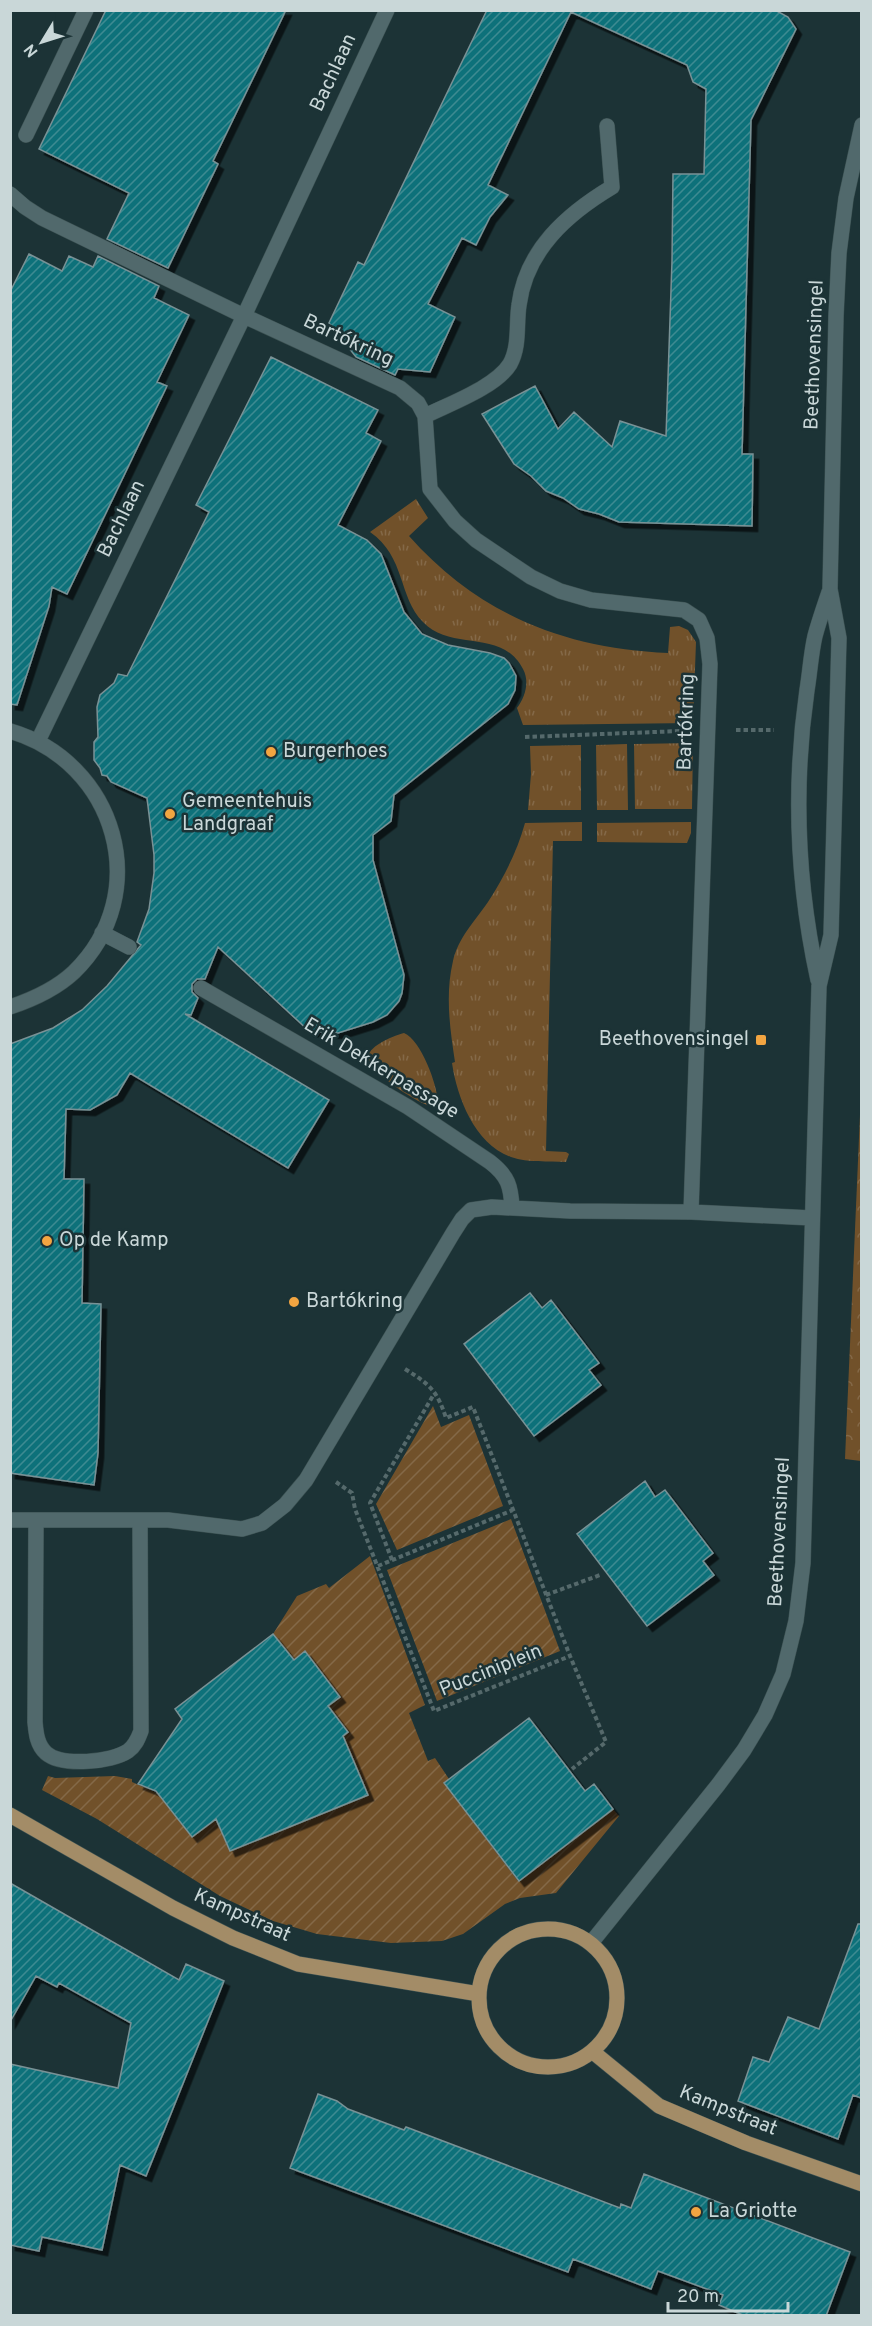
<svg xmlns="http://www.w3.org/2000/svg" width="872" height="2326" viewBox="0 0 872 2326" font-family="Overpass,sans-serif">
	<defs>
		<pattern id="grass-tufts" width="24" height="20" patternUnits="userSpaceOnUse" patternTransform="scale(1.5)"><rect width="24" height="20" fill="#71512a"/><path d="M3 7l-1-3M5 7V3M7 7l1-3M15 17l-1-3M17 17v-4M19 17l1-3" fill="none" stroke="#846948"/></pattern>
		<pattern id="forest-crowns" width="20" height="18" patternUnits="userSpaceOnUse" patternTransform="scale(1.5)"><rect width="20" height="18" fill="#71512a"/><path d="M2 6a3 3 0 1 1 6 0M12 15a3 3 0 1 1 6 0" fill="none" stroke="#846948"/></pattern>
		<pattern id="garden-furrows" width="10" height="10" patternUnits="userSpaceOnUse" patternTransform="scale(1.5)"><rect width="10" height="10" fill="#71512a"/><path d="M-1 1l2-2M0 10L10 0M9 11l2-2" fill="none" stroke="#846948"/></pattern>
		<pattern id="building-hatch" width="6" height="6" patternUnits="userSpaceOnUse" patternTransform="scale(1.5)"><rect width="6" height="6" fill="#11717a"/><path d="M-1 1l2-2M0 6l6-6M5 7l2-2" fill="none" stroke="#3d8b92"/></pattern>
		<filter id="shadow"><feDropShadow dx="5.5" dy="5.5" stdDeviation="0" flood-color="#0009"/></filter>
	</defs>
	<rect width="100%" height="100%" fill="#1c3336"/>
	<path fill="url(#grass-tufts)" d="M 416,499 L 428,518 L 409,536 C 478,614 565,649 668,653 L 670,627 L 679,626 L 688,630 L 696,642 L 693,723 L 523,725 L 517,708 C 525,697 530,682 523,669 C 502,628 451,652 423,622 C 398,597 406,557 370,532 Z
		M 693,743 L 692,809 L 635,809 L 634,744 Z
		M 627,744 L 628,810 L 597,810 L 596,745 Z
		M 581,745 L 581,810 L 528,810 L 531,774 L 530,746 Z
		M 582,822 L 582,841 L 553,841 L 546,1151 L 566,1152 L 569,1154 L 566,1162 C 548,1161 529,1163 511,1157 C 475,1144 457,1098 452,1063 L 455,1062 C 450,1029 445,995 453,961 C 458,938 475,921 488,902 C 504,877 517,852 525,823 Z
		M 691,822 L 691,833 L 687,843 L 597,842 L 597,823 Z
		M 404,1033 C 421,1040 437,1084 438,1102 L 434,1107 C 417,1104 378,1076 366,1061 C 368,1046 390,1037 404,1033 Z"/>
	<path fill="url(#forest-crowns)" d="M 861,1092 L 861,1461 L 845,1459 Z"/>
	<path fill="url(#garden-furrows)" d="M 433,1406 L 441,1427 L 469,1415 L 503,1506 L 397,1550 L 376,1504 Z
		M 511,1519 L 560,1651 L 437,1701 L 387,1570 Z
		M 370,1556 L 425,1705 L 409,1713 L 428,1761 L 435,1758 L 449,1779 L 444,1783 L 518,1881 L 613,1809 L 619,1816 L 556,1893 L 520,1898 L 505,1904 L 463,1934 L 442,1941 L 391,1943 L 317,1934 L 273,1921 L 220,1896 L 97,1819 L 42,1790 L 48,1776 L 55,1778 L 115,1776 L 132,1779 L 132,1782 L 216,1819 L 230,1851 L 367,1795 L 343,1736 L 348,1732 L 328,1706 L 340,1697 L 305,1652 L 294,1660 L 273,1634 L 297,1596 L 326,1584 L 329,1588 Z"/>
	<path fill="url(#building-hatch)" stroke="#799296" stroke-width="1.5" filter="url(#shadow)" d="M 106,10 L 286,10 L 213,161 L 218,164 L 168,268 L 107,239 L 129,193 L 39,149 Z
		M 487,10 L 775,10 L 788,17 L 796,29 L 751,120 L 742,454 L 753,454 L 752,526 L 619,522 L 599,514 L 579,509 L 563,498 L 546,491 L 531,476 L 514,464 L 482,414 L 535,386 L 558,429 L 574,412 L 612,447 L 620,421 L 666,436 L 672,261 L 673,174 L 704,174 L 706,89 L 693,82 L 687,65 L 571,12 L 488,185 L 508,195 L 490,217 L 476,245 L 462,238 L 428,304 L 455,317 L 430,372 L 398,369 L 395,375 L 356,357 L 329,323 L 358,262 L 364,265 Z
		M 29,254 L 62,271 L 69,256 L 93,267 L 98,256 L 159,286 L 154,298 L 189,315 L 157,382 L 167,386 L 67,594 L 52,587 L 49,606 L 17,705 L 10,704 L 10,292 Z
		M 271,357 L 378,410 L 366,433 L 381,441 L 338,525 L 367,540 L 381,554 L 404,612 L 422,634 L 448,645 L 490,653 L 504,658 L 509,663 L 516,676 L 515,690 L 508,704 L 394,795 L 391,821 L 373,835 L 373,860 L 404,975 L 402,993 L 399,1001 L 387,1015 L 373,1022 L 338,1033 L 309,1031 L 218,947 L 205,979 L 197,979 L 192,984 L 192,992 L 198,998 L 191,1015 L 185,1014 L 329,1100 L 288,1168 L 130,1073 L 117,1095 L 90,1110 L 66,1109 L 64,1179 L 84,1179 L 82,1303 L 101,1304 L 98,1453 L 94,1485 L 10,1473 L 10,1044 L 53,1028 L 82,1010 L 107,986 L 141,945 L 137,942 L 149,909 L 154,873 L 154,855 L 147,798 L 111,782 L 107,776 L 102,775 L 100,768 L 94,760 L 94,742 L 98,737 L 97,707 L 100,695 L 114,683 L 118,674 L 127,676 L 209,512 L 196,505 Z
		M 530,1293 L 542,1308 L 551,1300 L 599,1363 L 589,1370 L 601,1385 L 534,1436 L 464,1344 Z
		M 645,1481 L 655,1497 L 665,1490 L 713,1553 L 703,1561 L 714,1575 L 647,1626 L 577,1534 Z
		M 273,1634 L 294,1660 L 305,1651 L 340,1697 L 328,1706 L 348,1732 L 343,1736 L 368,1795 L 230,1851 L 216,1819 L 192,1837 L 156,1791 L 138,1784 L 182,1719 L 175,1709 Z
		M 529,1718 L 585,1791 L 594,1784 L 613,1809 L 519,1881 L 444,1783 Z
		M 10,1883 L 179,1980 L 186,1964 L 224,1981 L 146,2176 L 120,2165 L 102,2250 L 42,2237 L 39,2251 L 10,2245 L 10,2064 L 118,2088 L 131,2023 L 59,1983 L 57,1987 L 36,1976 L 10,2022 Z
		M 858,1924 L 861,1924 L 861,2098 L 853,2095 L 838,2139 L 738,2101 L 753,2057 L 769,2062 L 788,2017 L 819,2029 Z
		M 318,2094 L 337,2101 L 348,2109 L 404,2130 L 406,2127 L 620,2208 L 621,2204 L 631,2208 L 644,2174 L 850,2252 L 826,2316 L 745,2316 L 719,2305 L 723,2295 L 658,2271 L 651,2289 L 573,2259 L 568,2272 L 290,2168 Z"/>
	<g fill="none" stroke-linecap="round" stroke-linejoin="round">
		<defs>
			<path id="minor" d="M 26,135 L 86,10
				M 10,194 L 25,207 L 42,218 L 244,316 L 400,388 L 418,403 L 425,416 L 430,489 L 455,521 L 476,540 L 531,577 L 560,591 L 591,600 L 684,610 L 699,620 L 707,638 L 710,664 L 691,1212
				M 425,416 C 449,404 496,387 510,364 C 520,346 516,324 519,305 C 526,250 567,214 612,187 L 607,126
				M 10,731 C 116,762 155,893 74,972 C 56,989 34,999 10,1007
				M 38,741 L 244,316 L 387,10
				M 102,933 L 129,947
				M 818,980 C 797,884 793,787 807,690 C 810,672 811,653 815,636 C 819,621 824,607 829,592
				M 201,988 L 408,1107 L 490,1162 C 508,1176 511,1186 512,1208
				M 10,1520 L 168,1520 L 242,1529 L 262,1523 L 285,1505 L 306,1480 L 453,1233 L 462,1219 L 471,1210 L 492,1207 L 570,1211 L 691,1212 L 812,1218
				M 36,1521 L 35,1722 C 36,1733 37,1745 46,1753 C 62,1767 112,1762 128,1751 C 135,1746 138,1739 141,1731 L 140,1520
				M 591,1943 L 718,1785 L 744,1750 L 765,1715 L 783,1674 L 796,1621 L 803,1563 L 819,986 L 831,935 L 839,638 L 830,589 L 836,316 L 839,253 L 846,198 L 862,125"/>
			<path id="major" d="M 10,1815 L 173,1908 L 233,1938 L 298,1964 L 479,1994
				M479 1998a69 69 0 1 1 138 0a69 69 0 1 1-138 0Z
				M 593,2052 L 659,2106 L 746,2143 L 862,2184"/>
		</defs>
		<use href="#minor" stroke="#3b5051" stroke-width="16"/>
		<use href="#major" stroke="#3b5051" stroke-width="16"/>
		<path stroke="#55696b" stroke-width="4" stroke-dasharray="4.5 3" stroke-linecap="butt" d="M 736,730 L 774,730
			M 525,737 L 681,731
			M 405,1369 C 429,1384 437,1390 446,1418 L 473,1407 L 570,1656 L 606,1742 L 572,1769
			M 336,1482 L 352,1493 L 355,1509 L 434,1711 L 570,1656
			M 392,1560 L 370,1503 L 434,1394
			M 378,1566 L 513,1510
			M 546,1595 L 600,1575"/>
		<use href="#minor" stroke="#51696c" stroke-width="15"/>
		<use href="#major" stroke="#a38c67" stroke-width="15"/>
	</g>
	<g fill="#f2a541" stroke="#1c3336" stroke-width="2">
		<circle cx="271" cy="752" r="6"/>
		<circle cx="170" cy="814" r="6"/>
		<rect x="755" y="1034" width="12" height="12" rx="3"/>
		<circle cx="47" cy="1241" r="6"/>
		<circle cx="294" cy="1302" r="6"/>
		<circle cx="696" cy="2212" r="6"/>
	</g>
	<g text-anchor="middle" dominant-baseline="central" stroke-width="5" stroke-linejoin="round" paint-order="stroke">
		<g font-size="20" fill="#c9d7d8" stroke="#1c3336">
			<text transform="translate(334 73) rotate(-65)">Bachlaan</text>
			<text transform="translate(348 341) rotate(25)">Bartókring</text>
			<text transform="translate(815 355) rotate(-88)">Beethovensingel</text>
			<text transform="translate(122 519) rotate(-64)">Bachlaan</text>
			<text transform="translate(687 722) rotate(-88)">Bartókring</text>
			<text transform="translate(381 1069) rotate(31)">Erik Dekkerpassage</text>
			<text transform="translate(780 1532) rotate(-87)">Beethovensingel</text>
			<text transform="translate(491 1671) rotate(-22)">Pucciniplein</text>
			<text transform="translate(242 1916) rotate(24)">Kampstraat</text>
			<text transform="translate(728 2111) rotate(22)">Kampstraat</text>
		</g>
		<g font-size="20" fill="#c9d7d8" stroke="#1c3336" text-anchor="start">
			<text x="283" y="752">Burgerhoes</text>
			<text x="182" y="802">Gemeentehuis<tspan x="182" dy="23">Landgraaf</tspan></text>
			<text x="749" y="1040" text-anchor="end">Beethovensingel</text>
			<text x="59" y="1241">Op de Kamp</text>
			<text x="306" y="1302">Bartókring</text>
			<text x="708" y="2212">La Griotte</text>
		</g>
	</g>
	<rect width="872" height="2326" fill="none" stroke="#c9d7d8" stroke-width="24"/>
	<g transform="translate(42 42) rotate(232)" stroke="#1c3336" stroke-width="4.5" paint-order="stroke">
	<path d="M0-4.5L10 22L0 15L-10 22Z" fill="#c9d7d8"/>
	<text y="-9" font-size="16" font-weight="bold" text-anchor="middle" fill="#c9d7d8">N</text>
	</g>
	<path d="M668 2302v9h120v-9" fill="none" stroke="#c9d7d8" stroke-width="3"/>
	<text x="677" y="2302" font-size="18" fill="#c9d7d8" stroke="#1c3336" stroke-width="4.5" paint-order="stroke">20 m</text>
</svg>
